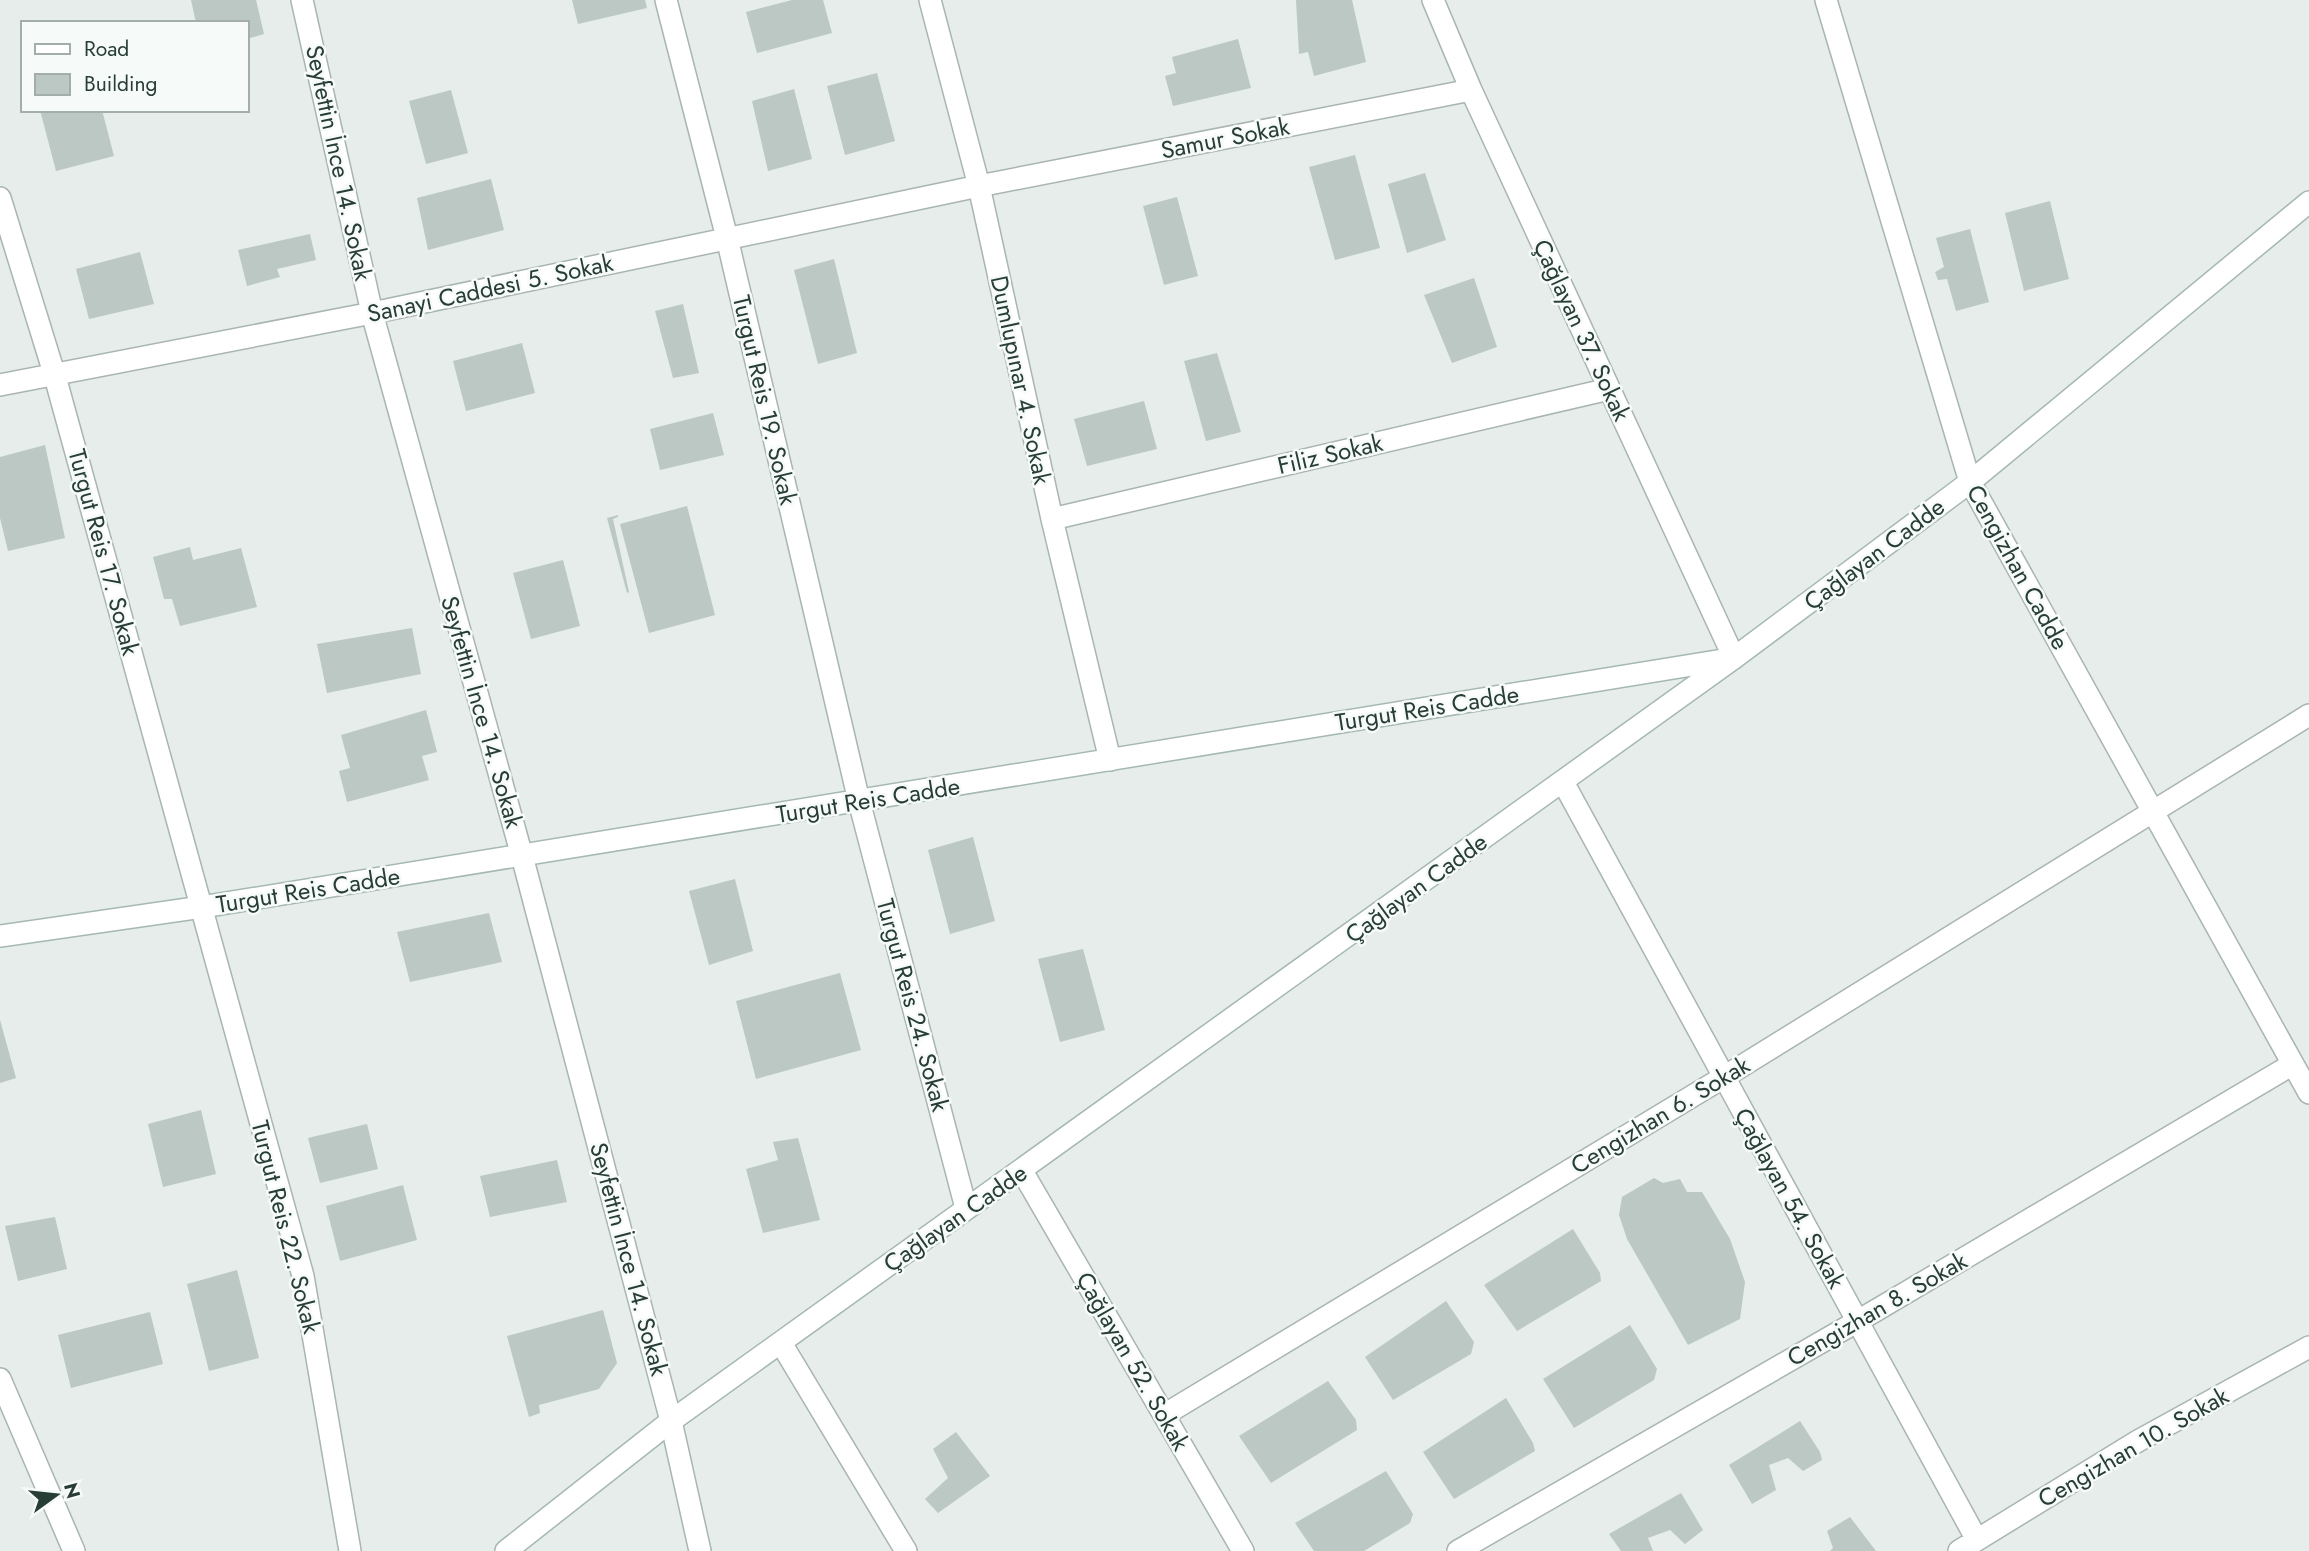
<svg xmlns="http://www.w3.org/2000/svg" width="2309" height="1551" viewBox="0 0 2309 1551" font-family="Jost,sans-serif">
	<rect width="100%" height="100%" fill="#e6edea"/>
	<path fill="#bbc8c3" d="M 191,0 L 256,0 L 264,34 L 247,39 L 247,23 L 196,23 Z
		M 572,0 L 645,0 L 647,8 L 578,24 Z
		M 792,0 L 823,0 L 832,33 L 757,53 L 746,12 Z
		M 1296,0 L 1352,0 L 1366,62 L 1314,76 L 1308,52 L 1299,54 Z
		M 1238,39 L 1251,88 L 1173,106 L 1165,76 L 1176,73 L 1172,57 Z
		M 877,73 L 895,141 L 845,155 L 827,86 Z
		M 794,89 L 812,159 L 768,171 L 752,101 Z
		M 451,90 L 468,153 L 426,164 L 409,101 Z
		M 40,110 L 102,110 L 114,156 L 56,171 Z
		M 1355,155 L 1380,248 L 1335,260 L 1309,167 Z
		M 1425,173 L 1446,240 L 1407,253 L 1388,184 Z
		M 491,179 L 504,230 L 428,250 L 417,198 Z
		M 1177,197 L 1198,276 L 1164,285 L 1143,206 Z
		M 2050,201 L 2069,279 L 2024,291 L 2005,213 Z
		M 1970,229 L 1989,302 L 1956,311 L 1947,279 L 1938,280 L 1935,272 L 1944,267 L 1936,238 Z
		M 310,234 L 316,260 L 277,269 L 280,277 L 247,286 L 238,250 Z
		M 140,252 L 154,304 L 89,319 L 76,269 Z
		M 834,259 L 857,353 L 818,364 L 794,270 Z
		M 1474,278 L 1497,347 L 1452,363 L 1424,295 Z
		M 683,304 L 699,373 L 673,378 L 655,311 Z
		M 522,343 L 535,393 L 466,411 L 453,361 Z
		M 1217,353 L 1241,432 L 1206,441 L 1184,361 Z
		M 1144,401 L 1157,449 L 1087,466 L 1074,419 Z
		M 713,413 L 724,455 L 660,470 L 650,429 Z
		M 45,445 L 65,538 L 8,551 L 0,518 L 0,457 Z
		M 687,506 L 715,615 L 649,633 L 620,524 Z
		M 618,515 L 618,517 L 613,519 L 629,592 L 627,593 L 607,518 Z
		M 190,547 L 193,560 L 241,548 L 257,607 L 180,626 L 172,599 L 164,599 L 153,557 Z
		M 563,560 L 580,626 L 531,639 L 513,573 Z
		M 412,628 L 421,674 L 327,693 L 317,644 Z
		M 426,710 L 437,752 L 422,756 L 429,780 L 347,802 L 339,771 L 350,768 L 341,735 Z
		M 973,837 L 995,921 L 950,934 L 928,850 Z
		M 735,879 L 753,951 L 709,965 L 689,891 Z
		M 489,913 L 502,962 L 410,982 L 397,932 Z
		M 1083,949 L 1105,1030 L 1060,1042 L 1038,959 Z
		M 840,973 L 861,1050 L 756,1079 L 736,1001 Z
		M 0,1020 L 16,1078 L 0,1083 Z
		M 201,1110 L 216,1174 L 163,1187 L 148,1124 Z
		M 367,1124 L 378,1169 L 320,1183 L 308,1138 Z
		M 798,1138 L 820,1220 L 763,1233 L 746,1169 L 778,1160 L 773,1142 Z
		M 557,1160 L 567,1202 L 490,1217 L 480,1176 Z
		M 1654,1178 L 1663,1183 L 1680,1179 L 1687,1192 L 1702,1192 L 1730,1239 L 1745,1282 L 1740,1319 L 1688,1345 L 1627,1239 L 1619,1215 L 1622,1197 Z
		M 403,1185 L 417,1240 L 340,1261 L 326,1206 Z
		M 55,1217 L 67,1269 L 18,1281 L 5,1226 Z
		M 1573,1229 L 1600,1273 L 1601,1281 L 1517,1331 L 1484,1285 Z
		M 237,1270 L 259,1358 L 209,1371 L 187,1284 Z
		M 1446,1301 L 1474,1342 L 1471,1354 L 1393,1400 L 1365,1357 Z
		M 603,1310 L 617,1363 L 599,1389 L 539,1405 L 540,1413 L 529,1417 L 507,1336 Z
		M 150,1312 L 163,1364 L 71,1388 L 58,1335 Z
		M 1630,1325 L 1657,1369 L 1654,1380 L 1574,1428 L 1543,1379 Z
		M 1328,1381 L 1356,1420 L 1357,1430 L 1271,1483 L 1239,1436 Z
		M 1506,1398 L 1533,1443 L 1535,1451 L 1454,1499 L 1423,1452 Z
		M 1800,1421 L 1820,1452 L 1822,1460 L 1803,1471 L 1788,1458 L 1769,1465 L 1776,1490 L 1752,1504 L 1729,1465 Z
		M 956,1432 L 990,1476 L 938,1513 L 925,1499 L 948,1478 L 933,1449 Z
		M 1386,1471 L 1413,1514 L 1410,1523 L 1364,1551 L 1314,1551 L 1295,1523 Z
		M 1681,1493 L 1703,1530 L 1685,1544 L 1670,1530 L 1648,1538 L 1653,1551 L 1621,1551 L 1609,1534 Z
		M 1850,1517 L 1876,1551 L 1830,1551 L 1833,1548 L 1827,1531 Z"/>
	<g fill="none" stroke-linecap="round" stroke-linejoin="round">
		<defs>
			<path id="street" d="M 302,0 L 372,313 L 522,856 L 671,1421 L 700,1551
				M 666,0 L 727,238 L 859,801 L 966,1208
				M 930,0 L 979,186 L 1052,519 L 1110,760
				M 1433,0 L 1471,90 L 1734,658
				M 1826,0 L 1970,482 L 2309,1093
				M 0,198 L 54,373 L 303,1276 L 350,1551
				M 0,385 L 372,313 L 979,186 L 1471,90
				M 1052,519 L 1609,389
				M 1563,782 L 1977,1540
				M 1022,1171 L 1243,1551
				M 781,1343 L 906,1551
				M 0,1379 L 74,1551
				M 1164,1415 L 1724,1077 L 2309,715
				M 1458,1551 L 1858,1321 L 2293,1064
				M 1959,1551 L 2138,1441 L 2309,1347"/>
			<path id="secondary" d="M 0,936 L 202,907 L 1729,659
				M 506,1551 L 671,1421 L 1734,658 L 1970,482 L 2309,202"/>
		</defs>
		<use href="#street" stroke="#a9b5b0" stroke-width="24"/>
		<use href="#secondary" stroke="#a5b8b1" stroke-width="24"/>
		<use href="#street" stroke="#fff" stroke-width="21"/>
		<use href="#secondary" stroke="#fff" stroke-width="21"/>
	</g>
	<g text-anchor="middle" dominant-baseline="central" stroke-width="5" stroke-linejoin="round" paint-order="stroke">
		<g font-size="24" fill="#273d36" stroke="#f6faf8">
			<text transform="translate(1225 138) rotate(-11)">Samur Sokak</text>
			<text transform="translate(339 163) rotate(78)">Seyfettin İnce 14. Sokak</text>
			<text transform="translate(490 288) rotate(-12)">Sanayi Caddesi 5. Sokak</text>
			<text transform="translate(1582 330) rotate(65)">Çağlayan 37. Sokak</text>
			<text transform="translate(1021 380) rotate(78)">Dumlupınar 4. Sokak</text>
			<text transform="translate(765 400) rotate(77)">Turgut Reis 19. Sokak</text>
			<text transform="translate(1330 454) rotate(-13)">Filiz Sokak</text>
			<text transform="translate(104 552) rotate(75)">Turgut Reis 17. Sokak</text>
			<text transform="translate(1874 554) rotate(-37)">Çağlayan Cadde</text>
			<text transform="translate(2018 567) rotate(61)">Cengizhan Cadde</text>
			<text transform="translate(1427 708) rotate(-9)">Turgut Reis Cadde</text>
			<text transform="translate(482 712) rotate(74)">Seyfettin İnce 14. Sokak</text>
			<text transform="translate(868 800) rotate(-9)">Turgut Reis Cadde</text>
			<text transform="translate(1416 888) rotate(-36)">Çağlayan Cadde</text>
			<text transform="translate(308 890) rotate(-9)">Turgut Reis Cadde</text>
			<text transform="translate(913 1005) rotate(75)">Turgut Reis 24. Sokak</text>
			<text transform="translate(1660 1115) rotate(-31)">Cengizhan 6. Sokak</text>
			<text transform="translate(1790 1198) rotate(61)">Çağlayan 54. Sokak</text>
			<text transform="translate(955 1218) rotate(-35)">Çağlayan Cadde</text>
			<text transform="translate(286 1227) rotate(76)">Turgut Reis 22. Sokak</text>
			<text transform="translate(629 1259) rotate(75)">Seyfettin İnce 14. Sokak</text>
			<text transform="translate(1877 1309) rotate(-30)">Cengizhan 8. Sokak</text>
			<text transform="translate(1133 1361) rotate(60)">Çağlayan 52. Sokak</text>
			<text transform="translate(2133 1447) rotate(-30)">Cengizhan 10. Sokak</text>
		</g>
	</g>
	<rect x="21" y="21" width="228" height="91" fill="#f6faf8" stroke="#a3aeaa" stroke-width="2"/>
	<rect x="35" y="44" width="35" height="10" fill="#ffffff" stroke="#a3aeaa" stroke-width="2"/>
	<text x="84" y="56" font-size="21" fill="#273d36">Road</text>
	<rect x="35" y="74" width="35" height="21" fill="#bbc8c3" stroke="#a3aeaa" stroke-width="2"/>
	<text x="84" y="91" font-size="21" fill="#273d36">Building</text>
	<g transform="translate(56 1495) rotate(75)" stroke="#f6faf8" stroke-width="5" paint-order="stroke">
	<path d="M0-5L12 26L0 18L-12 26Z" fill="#273d36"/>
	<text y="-10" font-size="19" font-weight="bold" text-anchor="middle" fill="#273d36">N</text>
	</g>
</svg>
